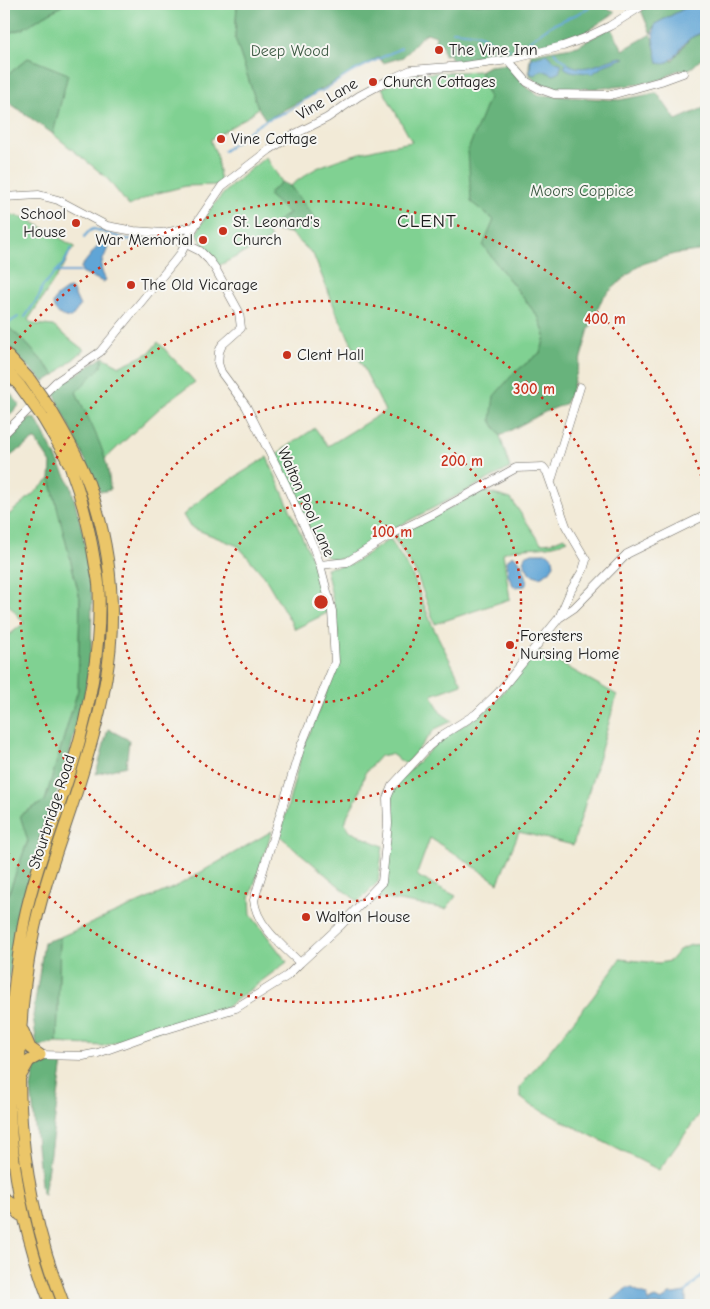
<svg xmlns="http://www.w3.org/2000/svg" width="710" height="1309" viewBox="0 0 710 1309" font-family="'Comic Neue',sans-serif">
	<rect width="100%" height="100%" fill="#f6f6f2"/>
	<filter id="ink" filterUnits="userSpaceOnUse"><feTurbulence type="fractalNoise" baseFrequency=".02" numOctaves="2"/><feDisplacementMap in="SourceGraphic" scale="10" xChannelSelector="R" yChannelSelector="G"/><feConvolveMatrix kernelMatrix="1 2 1 2 8 2 1 2 1" color-interpolation-filters="sRGB"/></filter>
	<filter id="wash" filterUnits="userSpaceOnUse"><feTurbulence type="fractalNoise" baseFrequency=".0096" numOctaves="4" result="noise"/><feDisplacementMap in="SourceGraphic" scale="20" xChannelSelector="R" yChannelSelector="G"/><feGaussianBlur stdDeviation="1.12" result="paint"/><feColorMatrix in="noise" values="0 0 0 0 0 0 0 0 0 0 0 0 0 0 0 0 0 1.4 0 .05"/><feComposite in="paint" operator="in"/></filter>
	<g filter="url(#wash)">
		<rect width="100%" height="100%" fill="#f2ead7"/>
		<path fill="#80d192" stroke="#4e7657" d="M 65,4 L 237,4 L 235,38 L 258,108 L 249,116 L 211,139 L 211,142 L 216,153 L 221,183 L 219,185 L 186,186 L 154,194 L 129,206 L 106,177 L 53,134 L 67,74 L 28,58 L 4,78 L 4,34 L 22,29 Z
			M 480,71 L 489,98 L 480,122 L 494,220 L 483,246 L 539,318 L 545,336 L 541,352 L 514,373 L 491,420 L 500,436 L 510,468 L 391,530 L 345,558 L 334,560 L 320,553 L 275,455 L 315,428 L 328,446 L 385,411 L 338,316 L 313,254 L 290,233 L 296,226 L 321,227 L 290,186 C 299,180 307,173 317,168 C 346,155 380,147 412,142 L 382,88 L 413,74 Z
			M 266,157 L 282,182 L 270,192 L 289,213 L 266,230 L 271,239 L 218,266 L 205,249 L 197,233 C 211,200 238,179 266,157 Z
			M 4,213 L 28,219 L 75,247 L 69,254 L 65,264 L 28,320 L 33,324 L 53,326 L 84,350 L 55,375 L 24,341 L 4,323 Z
			M 158,342 L 195,382 L 164,404 L 105,459 L 76,392 L 101,367 L 103,357 L 120,366 L 149,353 Z
			M 267,457 L 315,566 L 327,613 L 295,629 L 264,576 L 238,546 L 190,527 L 183,515 L 205,496 Z
			M 50,479 L 80,598 L 78,690 L 45,801 L 20,815 L 28,840 L 5,903 L 4,914 L 4,639 L 24,623 L 4,599 L 4,519 Z
			M 483,491 L 511,499 L 541,543 L 552,542 L 564,537 L 568,540 C 546,551 524,544 503,553 L 510,599 L 435,624 L 416,573 L 393,537 Z
			M 390,539 L 412,574 L 432,625 L 462,684 L 432,695 L 440,712 L 452,721 L 435,729 L 406,764 L 391,754 L 380,756 L 365,773 L 359,794 L 348,814 L 345,823 L 351,832 L 383,846 L 378,882 L 358,902 L 280,836 L 303,748 L 339,662 L 337,620 L 326,568 L 352,564 Z
			M 537,650 L 617,695 L 573,845 L 519,832 L 498,883 L 460,857 L 430,838 L 417,874 L 419,877 L 456,896 L 446,909 L 374,897 L 384,887 L 393,824 L 389,815 L 390,795 L 400,780 L 442,738 L 470,721 L 494,703 Z
			M 272,831 L 250,897 L 251,915 L 287,962 L 220,1012 L 103,1046 L 57,1043 L 60,937 L 177,886 Z
			M 706,944 L 706,1105 L 659,1170 L 529,1104 L 520,1097 L 520,1087 L 593,997 L 620,959 L 659,963 L 670,961 L 679,950 L 691,945 Z"/>
		<path fill="#68b37c" stroke="#42684c" d="M 4,4 L 65,4 L 22,29 L 4,34 Z
			M 237,4 L 598,4 L 616,12 L 584,33 L 549,44 L 514,51 L 508,55 L 453,64 L 450,54 L 444,55 L 442,44 L 434,45 L 436,36 L 427,33 L 420,38 L 403,57 L 383,63 L 379,57 L 266,120 L 258,108 L 235,38 Z
			M 652,4 L 693,4 L 655,24 L 651,34 L 659,63 L 673,60 L 690,38 L 704,32 L 706,29 L 706,57 C 699,59 697,64 691,68 C 687,71 681,69 676,71 C 671,73 668,77 663,79 C 641,86 544,98 531,77 C 527,71 530,60 531,54 L 578,46 L 611,27 L 623,50 L 651,34 L 641,10 Z
			M 28,58 L 68,74 L 53,134 L 4,99 L 4,78 Z
			M 509,64 L 526,87 L 539,95 L 619,100 L 657,93 L 676,120 L 706,107 L 706,250 L 674,254 L 639,265 L 603,297 L 589,329 L 572,389 L 565,404 L 545,412 L 500,436 L 491,420 L 494,396 L 514,373 L 541,352 L 545,336 L 539,318 L 483,246 L 494,220 L 471,202 L 468,150 L 489,98 L 480,71 L 489,66 Z
			M 282,182 L 290,186 L 322,227 L 296,226 L 290,233 L 266,230 L 289,213 L 269,196 L 270,192 Z
			M 4,323 L 24,341 L 55,375 L 44,382 L 4,344 Z
			M 103,357 L 101,367 L 76,392 C 90,423 110,456 110,490 L 100,492 L 54,393 L 60,385 Z
			M 4,386 L 20,405 L 7,417 L 4,413 Z
			M 29,418 L 36,419 L 71,486 L 83,533 L 92,599 L 91,654 L 84,699 L 66,767 L 44,828 L 26,896 L 4,1001 L 4,914 L 5,903 L 28,841 L 20,815 L 45,801 L 78,690 L 80,598 L 50,479 L 51,463 L 35,439 L 6,459 L 4,448 Z
			M 108,729 L 129,740 L 126,766 L 96,774 Z
			M 60,937 L 57,1043 L 37,1047 L 33,1016 L 44,942 Z
			M 63,1062 L 44,1195 L 42,1194 L 31,1088 L 35,1066 Z"/>
		<path fill="#61a5d6" stroke="#3e6079" d="M 693,4 L 706,4 L 706,29 C 702,34 694,35 689,39 C 678,49 678,58 664,64 L 658,63 L 653,39 L 655,24 Z
			M 546,54 L 554,61 L 562,64 L 559,73 L 554,75 L 542,70 L 534,75 L 530,73 L 531,58 Z
			M 622,57 L 625,58 L 605,65 L 592,74 C 582,71 571,74 564,67 L 567,63 C 585,75 603,60 622,57 Z
			M 101,242 L 108,247 C 103,263 97,264 106,280 L 103,282 L 82,272 L 81,267 Z
			M 69,288 L 72,289 L 80,306 L 71,318 C 62,317 54,313 53,304 L 56,297 Z
			M 532,553 L 548,553 L 553,558 L 554,565 L 549,572 L 540,577 L 530,574 L 523,561 L 525,556 Z
			M 512,555 C 522,560 525,573 528,582 L 525,586 L 514,587 L 508,575 L 507,561 Z
			M 627,1288 L 632,1288 L 647,1296 L 648,1302 L 655,1298 L 661,1301 L 666,1298 L 669,1294 C 675,1295 680,1292 686,1292 L 686,1305 L 609,1305 L 610,1302 Z"/>
		<g fill="none" stroke-linecap="round" stroke-linejoin="round">
			<path stroke="#61a5d6" stroke-width="2" d="M 453,31 C 461,32 470,32 477,34 C 492,38 492,48 510,49
				M 529,41 L 550,26 L 586,10 L 593,4
				M 554,52 L 567,63
				M 246,133 L 266,120 L 286,112 L 317,92 L 322,91 L 352,72 L 401,48
				M 224,151 L 239,140
				M 84,237 L 89,231 L 94,229 L 125,239 L 153,240
				M 108,247 L 112,241 L 120,242 L 125,239
				M 55,272 L 82,272
				M 25,317 L 40,295 L 42,287 L 64,263 L 71,249
				M 4,326 L 18,317
				M 686,1292 L 706,1271"/>
		</g>
	</g>
	<g filter="url(#ink)">
		<g fill="none" stroke-linecap="round" stroke-linejoin="round">
			<defs>
				<path id="minor" d="M 508,60 L 527,82 L 540,89 L 554,94 L 611,95 L 661,81 L 683,73
					M 4,197 L 39,195 L 58,200 L 107,226 L 134,231 L 164,233 L 194,227
					M 164,233 L 200,251 L 209,260 L 215,268 L 239,312 L 241,328 L 222,345 L 219,352 L 218,363 L 221,372 L 246,406 L 286,485 L 313,546 L 320,565 L 332,611 L 335,662 L 301,746 L 254,900 C 256,925 283,946 300,963
					M 4,434 L 56,382 L 100,352 L 181,253 L 194,227 L 222,186 L 269,150 L 291,136 L 327,118 L 359,96 L 391,79 L 411,70 L 463,66 L 508,60 L 563,46 L 585,38 L 610,26 L 645,4
					M 551,481 L 580,387
					M 559,618 L 574,608 L 627,554 L 706,515
					M 40,1055 L 83,1056 L 98,1053 L 154,1033 L 236,1008 L 287,976 L 300,963 L 341,925 L 382,882 L 388,824 L 387,798 L 392,786 L 428,747 L 441,736 L 476,714 L 498,693 L 559,618 L 571,590 L 583,570 L 586,560 L 566,526 L 547,472 L 543,467 L 516,468 L 433,514 L 390,535 L 347,562 L 320,565"/>
				<path id="highway" d="M 4,352 L 30,380
					M 4,368 L 20,386
					M 51,410 C 65,434 79,458 89,484 C 107,536 115,594 110,649 C 106,691 95,731 83,771 C 66,828 43,882 32,940 C 8,1065 18,1187 64,1305
					M 43,418 C 52,434 63,450 70,466 C 82,498 90,531 95,564 C 97,573 99,582 99,591 C 101,650 90,707 73,763 C 57,816 35,868 24,921 C 0,1056 1,1176 51,1305
					M 23,1031 L 30,1048 L 40,1055
					M 20,1077 L 29,1061 L 40,1055
					M 4,1198 L 12,1203 L 20,1215"/>
			</defs>
			<use href="#minor" stroke="#67645d" stroke-width="9"/>
			<use href="#highway" stroke="#67645d" stroke-width="13"/>
			<use href="#minor" stroke="#fff" stroke-width="8"/>
			<use href="#highway" stroke="#ebc669" stroke-width="11"/>
			<defs>
				<path id="highway-bridge" d="M 30,380 L 51,410
					M 20,386 L 43,418"/>
			</defs>
			<use href="#highway-bridge" stroke="#67645d" stroke-width="13" stroke-linecap="butt"/>
			<use href="#highway-bridge" stroke="#ebc669" stroke-width="11"/>
		</g>
	</g>
	<g fill="none" stroke="#c8321e" stroke-width="2.5" stroke-dasharray="2.5 5">
		<circle cx="321" cy="602" r="100"/>
		<circle cx="321" cy="602" r="200"/>
		<circle cx="321" cy="602" r="301"/>
		<path d="M705 716A401 401 0 0 1 5 849M5 355A401 401 0 0 1 705 488"/>
	</g>
	<g fill="#c8321e" stroke="#f6f6f2" stroke-width="2">
		<circle cx="439" cy="50" r="5"/>
		<circle cx="373" cy="82" r="5"/>
		<circle cx="221" cy="139" r="5"/>
		<circle cx="76" cy="223" r="5"/>
		<circle cx="223" cy="231" r="5"/>
		<circle cx="203" cy="240" r="5"/>
		<circle cx="131" cy="285" r="5"/>
		<circle cx="287" cy="355" r="5"/>
		<circle cx="510" cy="645" r="5"/>
		<circle cx="306" cy="917" r="5"/>
	</g>
	<g text-anchor="middle" dominant-baseline="central" stroke-width="4" stroke-linejoin="round" paint-order="stroke">
		<g font-size="16" fill="#1c1c1c" stroke="#f6f6f2" text-anchor="start">
			<text x="449" y="50">The Vine Inn</text>
			<text x="383" y="82">Church Cottages</text>
			<text x="231" y="139">Vine Cottage</text>
			<text x="66" y="214" text-anchor="end">School<tspan x="66" dy="18">House</tspan></text>
			<text x="233" y="222">St. Leonard's<tspan x="233" dy="18">Church</tspan></text>
			<text x="193" y="240" text-anchor="end">War Memorial</text>
			<text x="141" y="285">The Old Vicarage</text>
			<text x="297" y="355">Clent Hall</text>
			<text x="520" y="636">Foresters<tspan x="520" dy="18">Nursing Home</tspan></text>
			<text x="316" y="917">Walton House</text>
		</g>
		<g font-size="16" fill="#3f5b45" stroke="#f6f6f2">
			<text x="290" y="51">Deep Wood</text>
			<text x="582" y="191">Moors Coppice</text>
		</g>
		<g font-size="16" fill="#1c1c1c" stroke="#f6f6f2">
			<text transform="translate(327 99) rotate(-30)">Vine Lane</text>
			<text transform="translate(306 502) rotate(66)">Walton Pool Lane</text>
			<text transform="translate(52 812) rotate(-72)">Stourbridge Road</text>
		</g>
		<g font-size="19" letter-spacing="1" fill="#1c1c1c" stroke="#f6f6f2">
			<text x="427" y="221">CLENT</text>
		</g>
	</g>
	<circle cx="321" cy="602" r="8" fill="#c8321e" stroke="#f6f6f2" stroke-width="2.5"/>
	<g font-size="15" text-anchor="middle" font-weight="bold" fill="#c8321e" stroke="#f6f6f2" stroke-width="4" stroke-linejoin="round" paint-order="stroke">
		<text x="605" y="324">400 m</text>
		<text x="534" y="394">300 m</text>
		<text x="462" y="466">200 m</text>
		<text x="392" y="537">100 m</text>
	</g>
	<rect width="710" height="1309" fill="none" stroke="#f6f6f2" stroke-width="20"/>
</svg>
